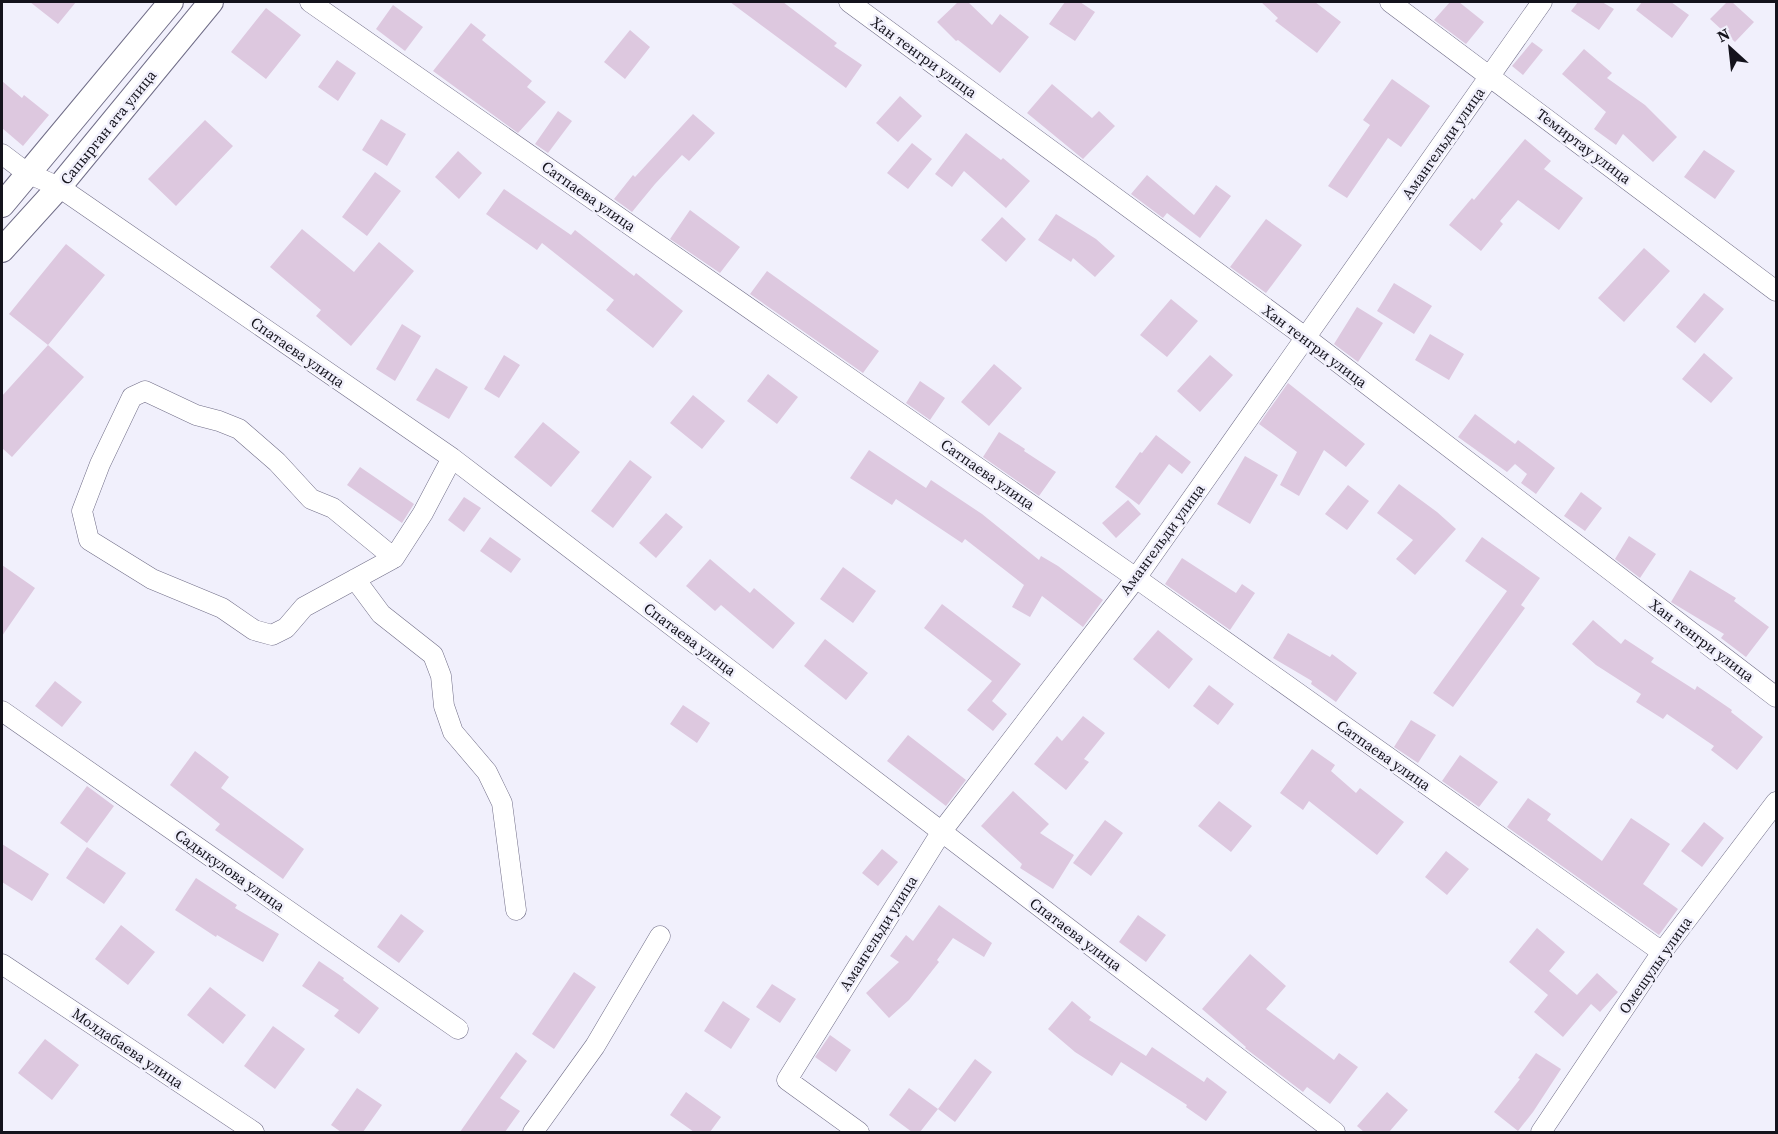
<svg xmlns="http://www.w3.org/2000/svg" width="1778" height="1134" viewBox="0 0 1778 1134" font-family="'Source Serif 4',serif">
	<rect width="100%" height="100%" fill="#f1f0fc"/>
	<path fill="#ddc8df" d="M 30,2 L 76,2 L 58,24 Z
		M 730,2 L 783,2 L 837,43 L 834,46 L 862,65 L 846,88 Z
		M 958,2 L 968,2 L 992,25 L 1000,14 L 1029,37 L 1000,73 L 958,40 L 956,41 L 937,22 Z
		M 1065,2 L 1080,2 L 1095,12 L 1075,41 L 1049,24 Z
		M 1261,2 L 1315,2 L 1341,22 L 1317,53 L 1275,21 L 1278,18 Z
		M 1450,2 L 1459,2 L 1484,22 L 1466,44 L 1434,20 Z
		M 1578,2 L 1602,2 L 1614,9 L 1599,30 L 1571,11 Z
		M 1642,2 L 1671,2 L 1689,15 L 1672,38 L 1636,10 Z
		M 1727,2 L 1732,2 L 1754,22 L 1735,42 L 1710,19 Z
		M 393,5 L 423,27 L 405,51 L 376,29 Z
		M 266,8 L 301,35 L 266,79 L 231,52 Z
		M 471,23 L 486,35 L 482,40 L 532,81 L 527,87 L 546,102 L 518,133 L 433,71 Z
		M 630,30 L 650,47 L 625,79 L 604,62 Z
		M 1532,42 L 1543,50 L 1523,75 L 1512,66 Z
		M 1584,49 L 1612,73 L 1607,78 L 1645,105 L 1677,137 L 1653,162 L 1623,134 L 1616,145 L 1594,129 L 1606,112 L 1562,74 Z
		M 337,60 L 356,73 L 338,101 L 318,87 Z
		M 1392,79 L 1430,106 L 1401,147 L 1388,138 L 1347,198 L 1328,186 L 1370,125 L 1363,120 Z
		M 2,81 L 22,98 L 24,95 L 49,115 L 23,146 L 2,128 Z
		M 1052,84 L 1092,118 L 1099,111 L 1115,126 L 1083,159 L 1027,113 Z
		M 900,96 L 922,116 L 898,142 L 876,123 Z
		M 558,111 L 572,121 L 548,153 L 535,144 Z
		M 693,114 L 715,133 L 689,161 L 682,155 L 655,184 L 632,212 L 614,199 L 633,175 L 635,177 Z
		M 381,119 L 406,134 L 387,166 L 362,150 Z
		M 205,120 L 233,146 L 176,206 L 148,179 Z
		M 966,133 L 1001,160 L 1003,158 L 1030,181 L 1006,208 L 964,171 L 952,187 L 935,174 Z
		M 1525,139 L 1551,161 L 1544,169 L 1583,198 L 1559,230 L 1518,200 L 1500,221 L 1503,224 L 1481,251 L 1449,225 L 1472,198 L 1474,200 Z
		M 912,143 L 932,159 L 908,189 L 887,173 Z
		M 1704,150 L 1735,171 L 1715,199 L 1684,177 Z
		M 458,151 L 482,173 L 459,199 L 435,177 Z
		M 375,172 L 401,191 L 367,236 L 342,217 Z
		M 1147,175 L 1194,215 L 1216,185 L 1231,196 L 1200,238 L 1167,213 L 1163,218 L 1131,194 Z
		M 504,189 L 571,235 L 575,230 L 634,276 L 636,273 L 683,311 L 653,348 L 606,310 L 614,300 L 542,243 L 537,250 L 486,214 Z
		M 690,210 L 740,247 L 720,273 L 670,239 Z
		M 1056,214 L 1096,239 L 1115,256 L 1095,277 L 1073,258 L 1071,262 L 1038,240 Z
		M 1002,217 L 1026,239 L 1006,262 L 981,240 Z
		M 1266,219 L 1302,245 L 1266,293 L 1230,267 Z
		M 302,229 L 354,272 L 379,242 L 414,271 L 351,346 L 316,316 L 321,310 L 270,267 Z
		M 66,244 L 105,275 L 48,345 L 9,314 Z
		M 1644,248 L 1670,271 L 1624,322 L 1598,298 Z
		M 767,271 L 879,351 L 863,373 L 750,294 Z
		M 1394,283 L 1432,306 L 1414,334 L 1377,311 Z
		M 1704,293 L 1724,309 L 1695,343 L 1676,327 Z
		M 1171,299 L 1198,321 L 1167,357 L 1140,335 Z
		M 1357,307 L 1383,323 L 1358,362 L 1334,344 Z
		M 402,324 L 421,336 L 395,381 L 376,369 Z
		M 1430,334 L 1464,354 L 1449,380 L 1415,360 Z
		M 48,345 L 84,377 L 12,457 L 2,448 L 2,396 Z
		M 1704,353 L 1733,378 L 1711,403 L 1682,379 Z
		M 504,355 L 520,365 L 499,398 L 484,389 Z
		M 1210,355 L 1233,375 L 1200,412 L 1177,391 Z
		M 994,364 L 1022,388 L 989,426 L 961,402 Z
		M 436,368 L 468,387 L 449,419 L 416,400 Z
		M 768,374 L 798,397 L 777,424 L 747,401 Z
		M 920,381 L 945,398 L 930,420 L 906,403 Z
		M 1288,383 L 1365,444 L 1346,467 L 1324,450 L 1299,496 L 1280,485 L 1297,452 L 1259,424 Z
		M 693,395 L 725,421 L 702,449 L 670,423 Z
		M 1475,414 L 1515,444 L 1518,440 L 1555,468 L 1536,494 L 1521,483 L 1527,474 L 1515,464 L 1507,472 L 1458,437 Z
		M 543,422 L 580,452 L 551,487 L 514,457 Z
		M 999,432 L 1025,449 L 1024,451 L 1056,472 L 1039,496 L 983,457 Z
		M 1156,435 L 1191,462 L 1182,474 L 1169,464 L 1139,505 L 1115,487 L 1140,452 L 1142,453 Z
		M 869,450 L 926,488 L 931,480 L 982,514 L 1039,560 L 1041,556 L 1058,566 L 1103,600 L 1083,627 L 1042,596 L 1030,617 L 1012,607 L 1024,585 L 965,539 L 962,543 L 896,499 L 892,505 L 850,478 Z
		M 1245,456 L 1278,475 L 1250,524 L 1217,504 Z
		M 630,460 L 652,477 L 613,528 L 591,511 Z
		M 360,467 L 414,504 L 402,523 L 347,485 Z
		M 1399,484 L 1437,512 L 1456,529 L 1415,575 L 1396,559 L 1413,540 L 1377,513 Z
		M 1348,485 L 1369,501 L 1347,530 L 1325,514 Z
		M 1581,492 L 1602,508 L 1585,531 L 1564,516 Z
		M 464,497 L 481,508 L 464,532 L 448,520 Z
		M 1128,500 L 1141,514 L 1116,538 L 1102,523 Z
		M 666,513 L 683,527 L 656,558 L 639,543 Z
		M 1629,536 L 1656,554 L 1640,578 L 1615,559 Z
		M 490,537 L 521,559 L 511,573 L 480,551 Z
		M 1482,537 L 1540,578 L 1521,605 L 1525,608 L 1453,707 L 1433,693 L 1507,591 L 1465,561 Z
		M 1182,558 L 1236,593 L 1242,584 L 1255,593 L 1230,630 L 1165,584 Z
		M 710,559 L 750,593 L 754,588 L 795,623 L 773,649 L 721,605 L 715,611 L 686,586 Z
		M 2,565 L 35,588 L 2,636 Z
		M 843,567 L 876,591 L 853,623 L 820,599 Z
		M 1690,570 L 1736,598 L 1734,601 L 1769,627 L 1746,657 L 1721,638 L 1724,634 L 1671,602 Z
		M 942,604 L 1021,664 L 992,701 L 1007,714 L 993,731 L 967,710 L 992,681 L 924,628 Z
		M 1593,620 L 1621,644 L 1625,639 L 1654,658 L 1651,662 L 1695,690 L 1697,686 L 1732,710 L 1731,712 L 1763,737 L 1737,770 L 1711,750 L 1714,746 L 1667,714 L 1663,719 L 1636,702 L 1641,694 L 1596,665 L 1572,644 Z
		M 1158,630 L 1193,659 L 1169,689 L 1133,659 Z
		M 1288,633 L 1330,657 L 1332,654 L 1357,673 L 1336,702 L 1311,684 L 1312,681 L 1273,658 Z
		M 825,639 L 868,673 L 846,700 L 804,666 Z
		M 55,681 L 82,702 L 62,727 L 35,706 Z
		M 1209,685 L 1234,704 L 1218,725 L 1193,706 Z
		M 683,705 L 710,723 L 697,743 L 670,724 Z
		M 1083,716 L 1105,733 L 1084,759 L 1089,762 L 1066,790 L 1034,764 L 1057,736 L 1062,741 Z
		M 1411,720 L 1436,735 L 1418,763 L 1394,747 Z
		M 908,735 L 966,780 L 946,806 L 887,761 Z
		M 1312,749 L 1335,765 L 1331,771 L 1356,793 L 1360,788 L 1404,822 L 1377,855 L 1309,801 L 1303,810 L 1280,793 Z
		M 195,751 L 229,777 L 221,788 L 304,849 L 283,879 L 215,830 L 220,824 L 170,785 Z
		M 1460,755 L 1498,782 L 1479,807 L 1442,781 Z
		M 87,786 L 114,806 L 87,843 L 60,823 Z
		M 1013,791 L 1049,824 L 1040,833 L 1074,855 L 1053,889 L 1020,868 L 1022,864 L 981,826 Z
		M 1528,798 L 1551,814 L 1547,820 L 1602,861 L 1631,818 L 1670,844 L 1643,884 L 1678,909 L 1659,935 L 1507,827 Z
		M 1219,801 L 1252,826 L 1231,852 L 1198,826 Z
		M 1105,820 L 1123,833 L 1091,876 L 1073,863 Z
		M 1704,822 L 1724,838 L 1702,867 L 1681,851 Z
		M 2,844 L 49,874 L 32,901 L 2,882 Z
		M 87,847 L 126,873 L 104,904 L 66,878 Z
		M 882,849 L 898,862 L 878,886 L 862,873 Z
		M 1446,851 L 1469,869 L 1447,895 L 1425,877 Z
		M 196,878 L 237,905 L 235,908 L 279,934 L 263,962 L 217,935 L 216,937 L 175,910 Z
		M 939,905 L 992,943 L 984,957 L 953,938 L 937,960 L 939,962 L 909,1000 L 889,1018 L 866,993 L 899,962 L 890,956 L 906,935 L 913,941 Z
		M 401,914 L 424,931 L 399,963 L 377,947 Z
		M 1138,915 L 1166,935 L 1146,962 L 1119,942 Z
		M 121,925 L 155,952 L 128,985 L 95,959 Z
		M 1537,928 L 1565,952 L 1549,971 L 1577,995 L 1597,973 L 1618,992 L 1600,1012 L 1591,1004 L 1563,1037 L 1534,1012 L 1548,995 L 1509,962 Z
		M 1250,954 L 1286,986 L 1266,1009 L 1334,1060 L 1339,1053 L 1358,1067 L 1330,1104 L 1307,1087 L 1303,1092 L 1245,1048 L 1246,1047 L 1202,1009 Z
		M 319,961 L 344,978 L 343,980 L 379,1008 L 359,1034 L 334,1016 L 339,1010 L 302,986 Z
		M 574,972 L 596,987 L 554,1049 L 532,1034 Z
		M 772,984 L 796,999 L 780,1023 L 756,1007 Z
		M 210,987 L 246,1015 L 223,1044 L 187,1015 Z
		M 723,1001 L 750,1019 L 731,1049 L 704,1031 Z
		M 1072,1001 L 1091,1017 L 1089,1020 L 1146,1056 L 1152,1047 L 1204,1082 L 1207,1077 L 1227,1092 L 1206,1121 L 1186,1107 L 1187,1105 L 1121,1062 L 1112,1076 L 1075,1052 L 1048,1029 Z
		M 273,1026 L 305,1049 L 275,1089 L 244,1066 Z
		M 830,1035 L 851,1050 L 836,1072 L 815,1057 Z
		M 45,1039 L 79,1065 L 52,1100 L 18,1073 Z
		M 516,1052 L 527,1061 L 500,1098 L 520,1111 L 505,1132 L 460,1132 Z
		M 1536,1053 L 1561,1069 L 1533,1112 L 1518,1131 L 1494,1112 L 1520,1079 L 1518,1078 Z
		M 975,1059 L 992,1072 L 955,1122 L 938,1109 Z
		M 357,1088 L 382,1105 L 363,1132 L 341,1132 L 331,1125 Z
		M 909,1088 L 938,1109 L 920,1132 L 912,1132 L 889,1115 Z
		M 686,1092 L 721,1117 L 710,1132 L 694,1132 L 670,1115 Z
		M 1387,1092 L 1408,1110 L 1389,1132 L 1364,1132 L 1357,1126 Z"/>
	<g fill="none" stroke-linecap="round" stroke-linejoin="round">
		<defs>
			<path id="minor" d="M 310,2 L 1136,578 L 1662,952
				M 849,2 L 1305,337 L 1776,697
				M 1390,2 L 1776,291
				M 2,154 L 27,173 L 59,187 L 452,458 L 1335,1132
				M 394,558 L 333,508 L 311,499 L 277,462 L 239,429 L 219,421 L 196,415 L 145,391 L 132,397 L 100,464 L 82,511 L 89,540 L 152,579 L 222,608 L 254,630 L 272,635 L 286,628 L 304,607 L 394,558 L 423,513 L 452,458
				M 355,579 L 381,614 L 433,655 L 441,676 L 444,706 L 453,732 L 487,772 L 502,803 L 516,910
				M 2,711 L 458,1029
				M 2,964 L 254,1132
				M 533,1132 L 595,1046 L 660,936
				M 859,1132 L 787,1080 L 942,831 L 1136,578 L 1542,2
				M 1541,1132 L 1662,952 L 1776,802"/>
			<path id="major" d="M 2,205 L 171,2
				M 2,250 L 59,187 L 211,2"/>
		</defs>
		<use href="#minor" stroke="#706d87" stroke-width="21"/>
		<use href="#major" stroke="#706d87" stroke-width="26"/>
		<use href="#minor" stroke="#fff" stroke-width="20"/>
		<use href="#major" stroke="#fff" stroke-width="24"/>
	</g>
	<g text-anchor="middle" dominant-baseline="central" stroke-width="5" stroke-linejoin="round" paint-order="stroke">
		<g font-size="15" fill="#14131c" stroke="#f1f0fc">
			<text transform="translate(924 57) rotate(36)">Хан тенгри улица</text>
			<text transform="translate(108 127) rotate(-51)">Сапырган ата улица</text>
			<text transform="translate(1443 143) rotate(-55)">Амангельди улица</text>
			<text transform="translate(1584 146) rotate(37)">Темиртау улица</text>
			<text transform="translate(589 196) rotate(35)">Сатпаева улица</text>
			<text transform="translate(1315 346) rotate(37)">Хан тенгри улица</text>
			<text transform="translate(298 352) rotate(35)">Спатаева улица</text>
			<text transform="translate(988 474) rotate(35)">Сатпаева улица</text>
			<text transform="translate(1162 539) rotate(-54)">Амангельди улица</text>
			<text transform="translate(690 639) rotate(37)">Спатаева улица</text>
			<text transform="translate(1702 640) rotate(37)">Хан тенгри улица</text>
			<text transform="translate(1384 755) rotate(35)">Сатпаева улица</text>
			<text transform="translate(230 870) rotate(35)">Садыкулова улица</text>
			<text transform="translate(878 933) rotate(-58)">Амангельди улица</text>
			<text transform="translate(1076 934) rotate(37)">Спатаева улица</text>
			<text transform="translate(1655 965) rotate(-55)">Омешулы улица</text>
			<text transform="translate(128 1048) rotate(34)">Молдабаева улица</text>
		</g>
	</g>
	<rect width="1778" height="1134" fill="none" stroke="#14131c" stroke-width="6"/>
	<g transform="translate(1730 48) rotate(333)" stroke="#f1f0fc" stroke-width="4.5" paint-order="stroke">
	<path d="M0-4.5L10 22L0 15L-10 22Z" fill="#14131c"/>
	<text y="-9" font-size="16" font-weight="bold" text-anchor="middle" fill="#14131c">N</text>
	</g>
</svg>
